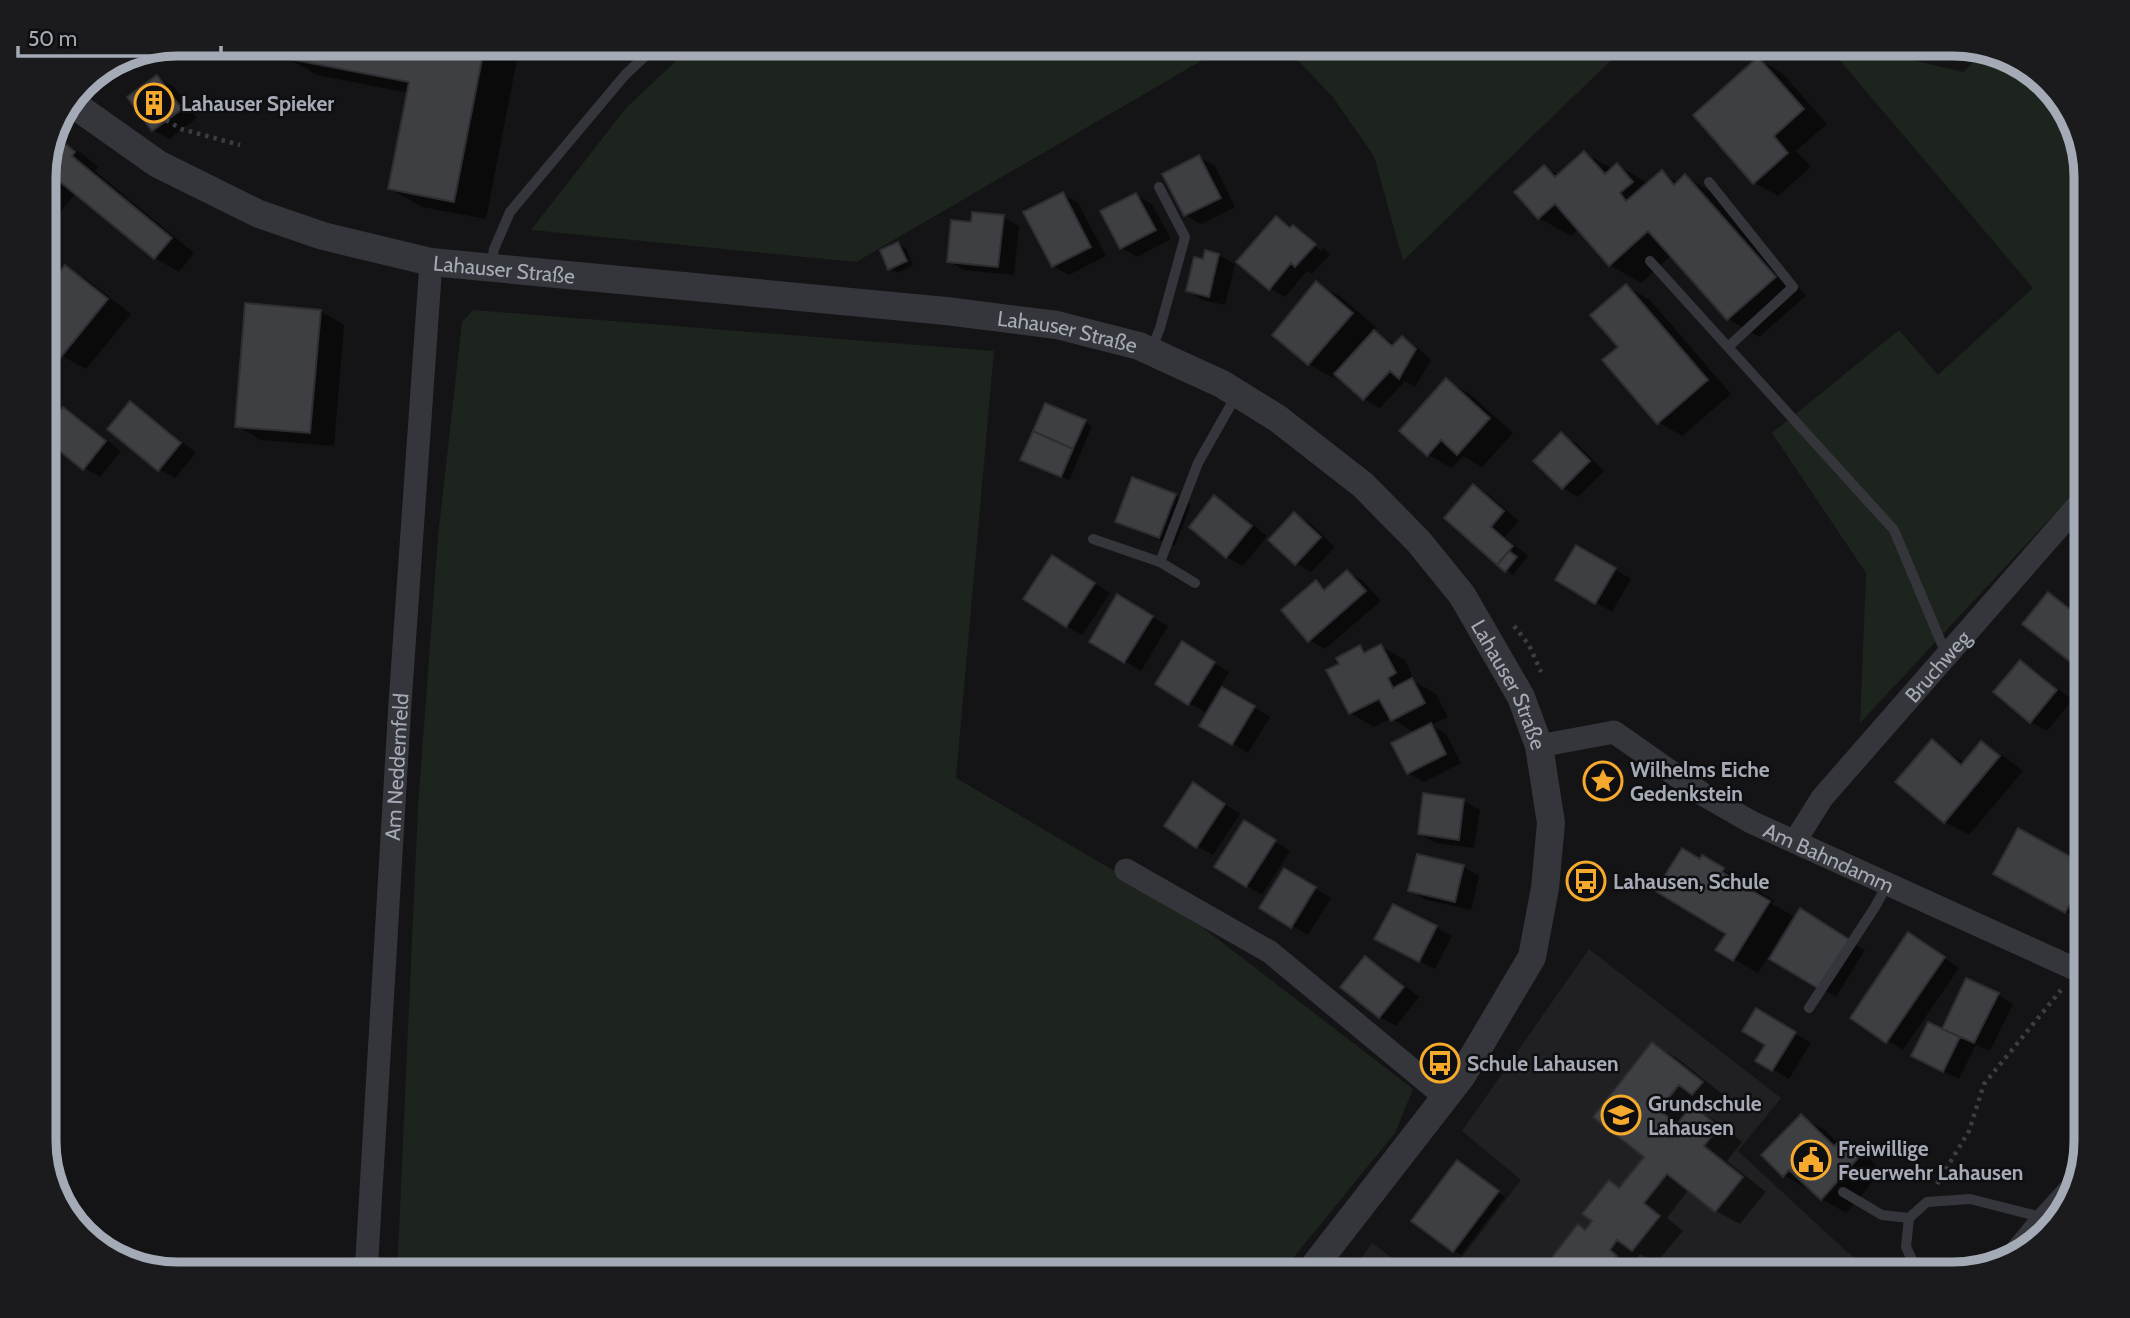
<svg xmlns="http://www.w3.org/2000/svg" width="2130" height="1318" viewBox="0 0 2130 1318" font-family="Cabin,sans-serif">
	<rect width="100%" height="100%" fill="#141416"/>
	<path fill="#202023" d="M 1589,949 L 1781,1098 L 1738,1151 L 1847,1252 L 1878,1274 L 1449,1274 L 1521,1180 L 1462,1131 Z
		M 1372,1243 L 1414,1274 L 1350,1274 Z"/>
	<path fill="#1c241d" d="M 694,44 L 1230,44 L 856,262 L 531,230 L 626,108 Z
		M 1282,44 L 1628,44 L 1403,261 L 1374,156 L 1332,96 Z
		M 1826,44 L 1845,44 L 1963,72 L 1984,52 L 2020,62 L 2068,110 L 2086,168 L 2086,480 L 1860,723 L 1866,573 L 1772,433 L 1899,330 L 1938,375 L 2033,288 Z
		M 473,310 L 994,351 L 956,778 L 1176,907 L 1413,1089 L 1395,1133 L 1280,1274 L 397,1274 L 418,807 L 438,536 L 462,322 Z"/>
	<path fill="#0007" d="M 288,44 L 509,44 L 519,49 L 486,219 L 422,207 L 390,189 L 409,93 L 317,75 L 286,57 Z
		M 1758,59 L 1782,73 L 1827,124 L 1796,151 L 1811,167 L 1778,196 L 1755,183 Z
		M 157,77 L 173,86 L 197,118 L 169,139 L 153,130 Z
		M 60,141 L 84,155 L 98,167 L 95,171 L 194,253 L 179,272 L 155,258 L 76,193 L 46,229 L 44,227 L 44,168 L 52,151 Z
		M 1584,153 L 1613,169 L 1617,165 L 1649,184 L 1662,173 L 1679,183 L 1686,177 L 1717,195 L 1806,296 L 1759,337 L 1728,319 L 1672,255 L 1641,283 L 1610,265 L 1579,229 L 1571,236 L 1539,218 L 1545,167 L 1559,175 Z
		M 1199,157 L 1215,166 L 1235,207 L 1201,224 L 1185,215 Z
		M 1062,194 L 1078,203 L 1106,256 L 1069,275 L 1053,266 Z
		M 1136,195 L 1152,204 L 1171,239 L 1137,257 L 1122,248 Z
		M 1003,217 L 1019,226 L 1014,275 L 964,270 L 949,261 L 972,224 Z
		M 1276,218 L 1306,234 L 1306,238 L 1321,251 L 1323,248 L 1309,236 L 1330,254 L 1312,274 L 1307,271 L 1285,297 L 1270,288 Z
		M 898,244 L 906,248 L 913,265 L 897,273 L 890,268 Z
		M 1206,252 L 1219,255 L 1235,264 L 1225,305 L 1203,300 L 1188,291 L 1204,261 Z
		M 44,263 L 59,275 L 66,267 L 89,281 L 131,314 L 86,369 L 62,356 L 44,341 Z
		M 1317,284 L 1341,297 L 1376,327 L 1373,331 L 1395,345 L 1402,338 L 1418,348 L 1431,360 L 1415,387 L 1405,381 L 1380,408 L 1364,399 L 1336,374 L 1333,378 L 1309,364 L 1274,334 Z
		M 1626,286 L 1650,300 L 1731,394 L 1682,436 L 1658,422 L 1620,347 Z
		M 320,311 L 344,325 L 334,446 L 261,440 L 237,426 Z
		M 1446,381 L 1470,394 L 1513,433 L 1482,467 L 1463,456 L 1452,468 L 1428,455 Z
		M 130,403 L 146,413 L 196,453 L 175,478 L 159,469 Z
		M 63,409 L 79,418 L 121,451 L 100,477 L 84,468 L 44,436 Z
		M 1085,422 L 1092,426 L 1069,480 L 1030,463 Z
		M 1561,435 L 1577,444 L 1604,471 L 1578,497 L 1563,488 Z
		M 1474,486 L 1489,495 L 1519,521 L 1505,537 L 1528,556 L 1513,575 L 1446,518 Z
		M 1175,495 L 1191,504 L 1175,546 L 1133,530 L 1117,521 Z
		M 1215,498 L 1231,507 L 1267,536 L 1243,566 L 1227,557 Z
		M 1294,514 L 1310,523 L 1335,547 L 1311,572 L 1296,563 Z
		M 1577,547 L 1631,579 L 1612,612 L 1558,580 Z
		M 1068,566 L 1110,593 L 1082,635 L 1067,626 Z
		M 1348,572 L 1363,581 L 1381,601 L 1325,649 L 1309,640 L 1316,582 L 1328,589 Z
		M 2048,594 L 2086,621 L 2086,670 L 2073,662 Z
		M 1118,597 L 1168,626 L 1141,671 L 1091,641 Z
		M 1381,646 L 1405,660 L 1415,682 L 1436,694 L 1448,717 L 1432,725 L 1446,734 L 1461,763 L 1424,782 L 1408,773 L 1415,733 L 1391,718 L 1374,727 L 1350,713 L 1341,664 L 1360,647 L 1369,652 Z
		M 1198,653 L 1229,672 L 1205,712 L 1189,703 Z
		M 2020,662 L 2036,671 L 2072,700 L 2047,731 L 2031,722 Z
		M 1223,689 L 1270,717 L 1248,753 L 1202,725 Z
		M 1932,742 L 1965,763 L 1982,743 L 2005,757 L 2023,771 L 1969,835 L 1945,822 Z
		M 1209,794 L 1240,814 L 1213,855 L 1197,846 Z
		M 1425,795 L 1464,801 L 1480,810 L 1474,848 L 1435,843 L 1419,833 Z
		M 2019,831 L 2086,867 L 2086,923 L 2019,887 Z
		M 1260,832 L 1290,851 L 1262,895 L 1247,886 Z
		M 1703,858 L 1774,900 L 1772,904 L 1793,916 L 1758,973 L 1718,950 L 1728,933 L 1701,861 Z
		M 1464,867 L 1479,876 L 1471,910 L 1426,900 L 1410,890 Z
		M 1284,870 L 1331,898 L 1308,935 L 1261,907 Z
		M 1816,920 L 1865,950 L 1836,997 L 1772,958 Z
		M 1436,927 L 1452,936 L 1435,969 L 1392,948 Z
		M 1924,944 L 1959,968 L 1903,1050 L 1852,1017 Z
		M 1366,958 L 1381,967 L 1419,997 L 1396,1026 L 1380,1017 Z
		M 1998,995 L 2013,1004 L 1990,1051 L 1976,1045 L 1959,1079 L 1929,1065 L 1943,1031 Z
		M 1757,1011 L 1811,1043 L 1789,1079 L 1758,1060 L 1768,1044 Z
		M 1653,1044 L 1677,1058 L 1726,1097 L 1717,1108 L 1703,1099 L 1695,1109 L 1716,1121 L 1742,1142 L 1727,1161 L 1766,1192 L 1740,1224 L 1716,1211 L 1689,1189 L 1667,1218 L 1683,1231 L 1656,1263 L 1640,1254 L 1632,1264 L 1640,1270 L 1637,1274 L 1541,1274 L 1579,1227 L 1586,1231 L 1594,1221 L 1609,1182 L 1621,1189 L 1647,1156 Z
		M 1801,1117 L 1825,1130 L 1839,1144 L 1842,1141 L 1866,1155 L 1882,1171 L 1846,1213 L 1822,1199 L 1809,1187 L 1807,1189 L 1784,1175 Z
		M 1465,1167 L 1505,1197 L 1461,1255 L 1454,1251 Z"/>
	<path fill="#3e3f43" stroke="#2e2e32" stroke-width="2" d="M 287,44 L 485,44 L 454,202 L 388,189 L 409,82 L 284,58 Z
		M 1758,57 L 1804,109 L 1774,136 L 1788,153 L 1753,184 L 1693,115 Z
		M 157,75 L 182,109 L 152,131 L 127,97 Z
		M 60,139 L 75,152 L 72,156 L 172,238 L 154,259 L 54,177 L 44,190 L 44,168 Z
		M 1584,151 L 1605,174 L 1617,163 L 1633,182 L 1620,193 L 1626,201 L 1662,170 L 1674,185 L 1685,174 L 1776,277 L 1727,320 L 1648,231 L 1609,266 L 1555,204 L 1538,219 L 1514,192 L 1544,165 L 1555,177 Z
		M 1199,155 L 1221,198 L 1184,216 L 1162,174 Z
		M 1063,192 L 1091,247 L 1052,267 L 1023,212 Z
		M 1136,193 L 1156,230 L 1120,249 L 1100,211 Z
		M 972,212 L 1004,215 L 998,267 L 947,262 L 951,220 L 971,222 Z
		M 1276,216 L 1290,228 L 1293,225 L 1316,244 L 1295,267 L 1291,263 L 1269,290 L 1236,262 Z
		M 898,242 L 907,261 L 888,270 L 880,250 Z
		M 1205,250 L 1219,254 L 1209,297 L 1186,291 L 1194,257 L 1203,259 Z
		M 65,265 L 108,299 L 61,357 L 44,343 L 44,288 L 45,289 Z
		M 1316,281 L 1353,313 L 1308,365 L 1272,335 Z
		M 1626,284 L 1708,380 L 1657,424 L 1602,360 L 1618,347 L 1590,315 Z
		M 245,303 L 321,310 L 310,433 L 235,427 Z
		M 1374,330 L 1392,346 L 1402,336 L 1416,349 L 1399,379 L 1390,371 L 1363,400 L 1334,374 Z
		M 1446,378 L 1490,418 L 1457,455 L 1441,440 L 1427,456 L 1399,431 Z
		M 130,401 L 181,443 L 158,471 L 107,429 Z
		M 1045,403 L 1086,420 L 1073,449 L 1033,431 Z
		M 63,407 L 106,441 L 83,470 L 44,438 L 44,430 Z
		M 1033,431 L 1073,449 L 1061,477 L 1020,460 Z
		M 1561,432 L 1590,461 L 1562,489 L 1533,461 Z
		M 1132,477 L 1176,494 L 1159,538 L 1115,522 Z
		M 1473,484 L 1504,511 L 1491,527 L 1513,546 L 1497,565 L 1444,518 Z
		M 1214,495 L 1252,526 L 1226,558 L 1189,527 Z
		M 1294,512 L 1321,537 L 1295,565 L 1268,540 Z
		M 1576,545 L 1616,568 L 1595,604 L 1555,580 Z
		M 1509,551 L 1517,557 L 1505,572 L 1497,565 Z
		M 1052,555 L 1095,583 L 1066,627 L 1023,599 Z
		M 1347,570 L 1366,591 L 1308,642 L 1281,610 L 1316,580 L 1324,590 Z
		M 2048,592 L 2086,622 L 2086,645 L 2072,663 L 2022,624 Z
		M 1117,594 L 1153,616 L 1124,663 L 1089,642 Z
		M 1182,641 L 1215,662 L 1188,705 L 1155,684 Z
		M 1381,644 L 1396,673 L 1388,678 L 1393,688 L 1412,678 L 1425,703 L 1391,721 L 1379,699 L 1349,714 L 1326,670 L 1339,664 L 1336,658 L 1360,645 L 1364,653 Z
		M 2020,660 L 2057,690 L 2030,723 L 1993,692 Z
		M 1222,687 L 1255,706 L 1232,745 L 1199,726 Z
		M 1431,723 L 1446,754 L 1407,774 L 1391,743 Z
		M 1932,739 L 1961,765 L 1981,741 L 2000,756 L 1944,823 L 1895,782 Z
		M 1193,782 L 1225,804 L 1196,848 L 1164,826 Z
		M 1423,793 L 1464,799 L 1459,840 L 1418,834 Z
		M 1244,820 L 1276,840 L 1246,887 L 1214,867 Z
		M 2018,828 L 2086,865 L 2086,875 L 2065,913 L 1993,874 Z
		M 1682,848 L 1700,859 L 1702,855 L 1724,868 L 1722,872 L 1738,881 L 1740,878 L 1751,885 L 1749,889 L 1770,901 L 1733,961 L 1715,950 L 1726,934 L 1655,891 Z
		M 1417,854 L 1464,865 L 1455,902 L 1408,891 Z
		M 1284,868 L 1316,887 L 1291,928 L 1259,908 Z
		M 1393,904 L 1437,926 L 1419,962 L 1374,939 Z
		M 1800,908 L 1850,940 L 1819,989 L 1769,959 Z
		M 1908,932 L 1945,957 L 1886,1043 L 1850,1018 Z
		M 1365,956 L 1404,987 L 1379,1018 L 1340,987 Z
		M 1966,978 L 1999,993 L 1974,1043 L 1942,1029 Z
		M 1756,1008 L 1796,1032 L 1772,1071 L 1755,1061 L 1765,1045 L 1742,1031 Z
		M 1928,1022 L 1960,1037 L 1943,1072 L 1911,1056 Z
		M 1652,1042 L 1703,1082 L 1692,1095 L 1679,1085 L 1659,1110 L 1677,1124 L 1692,1105 L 1719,1127 L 1704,1146 L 1743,1177 L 1715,1212 L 1667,1174 L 1644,1203 L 1660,1216 L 1632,1251 L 1617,1240 L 1610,1250 L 1617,1256 L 1602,1274 L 1539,1274 L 1578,1224 L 1585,1230 L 1592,1221 L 1582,1214 L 1609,1180 L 1619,1188 L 1644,1157 L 1593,1117 Z
		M 1801,1114 L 1834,1146 L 1842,1139 L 1859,1157 L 1821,1200 L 1789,1170 L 1783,1177 L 1761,1155 Z
		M 1457,1160 L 1499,1191 L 1453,1252 L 1411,1221 Z
		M 1493,1264 L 1506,1274 L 1485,1274 Z"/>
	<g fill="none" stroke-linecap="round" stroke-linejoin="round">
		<path stroke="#3b3d42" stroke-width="4.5" stroke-dasharray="3.5 5" stroke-linecap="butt" d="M 166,120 L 181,129 L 240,145
			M 1514,626 L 1529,645 L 1541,672
			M 1937,1184 L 1969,1131 L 1984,1084 L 2061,990"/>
		<path stroke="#35363b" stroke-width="10" d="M 1709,182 L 1793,287 L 1728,347
			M 1650,261 L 1894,530 L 1946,654
			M 491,265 L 494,249 L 510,212 L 625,75 L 658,44
			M 1151,351 L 1160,328 L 1185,237 L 1159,187
			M 1093,539 L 1160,562 L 1198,463 L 1237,394
			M 1160,562 L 1195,583
			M 1809,1008 L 1875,907 L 1887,885
			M 1843,1192 L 1882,1215 L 1909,1218
			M 2037,1216 L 2078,1171
			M 1930,1274 L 1916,1268 L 1906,1247 L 1909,1218 L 1927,1202 L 1970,1199 L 2037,1216 L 1999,1262"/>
		<g stroke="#35363b" stroke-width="23">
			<path id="s1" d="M 1539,746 L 1614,732 L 1704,795 L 1751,822 L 2086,974"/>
			<path id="s2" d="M 1795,841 L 1822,798 L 2086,496"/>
			<path d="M 1126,870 L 1270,952 L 1445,1097"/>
			<path d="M 303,1274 L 366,1268"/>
			<path id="s3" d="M 366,1274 L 400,703 L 431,262"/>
		</g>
		<path stroke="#35363b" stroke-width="28" id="s4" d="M 73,104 L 158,164 L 259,214 L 323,236 L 431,262 L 946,311 L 1057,325 L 1139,346 L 1222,384 L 1277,418 L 1363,485 L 1419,542 L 1462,595 L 1521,697 L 1539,746 L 1551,823 L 1545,888 L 1532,957 L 1461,1077 L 1308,1274"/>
	</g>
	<defs>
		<symbol id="building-ring" viewBox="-11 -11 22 22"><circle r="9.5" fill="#0f0f11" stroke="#f5a92d" stroke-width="1.5"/><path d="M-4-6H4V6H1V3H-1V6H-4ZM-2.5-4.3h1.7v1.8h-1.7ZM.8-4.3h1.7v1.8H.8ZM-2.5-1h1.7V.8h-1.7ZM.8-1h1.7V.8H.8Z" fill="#f5a92d"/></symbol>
		<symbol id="sight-ring" viewBox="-11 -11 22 22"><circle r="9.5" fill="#0f0f11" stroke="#f5a92d" stroke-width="1.5"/><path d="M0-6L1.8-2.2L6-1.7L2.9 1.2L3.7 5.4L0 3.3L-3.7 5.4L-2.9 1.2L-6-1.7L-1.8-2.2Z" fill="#f5a92d"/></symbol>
		<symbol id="bus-ring" viewBox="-11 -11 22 22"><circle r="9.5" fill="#0f0f11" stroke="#f5a92d" stroke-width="1.5"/><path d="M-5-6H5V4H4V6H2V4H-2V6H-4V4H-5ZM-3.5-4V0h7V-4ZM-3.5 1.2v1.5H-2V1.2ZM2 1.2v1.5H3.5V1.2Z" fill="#f5a92d"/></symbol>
		<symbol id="school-ring" viewBox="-11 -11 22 22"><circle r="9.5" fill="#0f0f11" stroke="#f5a92d" stroke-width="1.5"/><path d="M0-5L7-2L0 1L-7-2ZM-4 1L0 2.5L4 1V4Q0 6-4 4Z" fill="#f5a92d"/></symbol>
		<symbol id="civic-ring" viewBox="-11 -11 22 22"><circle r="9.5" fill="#0f0f11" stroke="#f5a92d" stroke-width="1.5"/><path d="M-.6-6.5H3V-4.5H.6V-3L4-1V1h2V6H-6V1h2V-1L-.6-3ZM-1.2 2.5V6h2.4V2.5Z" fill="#f5a92d"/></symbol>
	</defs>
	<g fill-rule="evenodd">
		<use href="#building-ring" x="132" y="81" width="44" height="44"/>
		<use href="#sight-ring" x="1581" y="759" width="44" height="44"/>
		<use href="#bus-ring" x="1564" y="859" width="44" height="44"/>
		<use href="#bus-ring" x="1418" y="1041" width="44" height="44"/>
		<use href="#school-ring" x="1599" y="1093" width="44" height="44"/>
		<use href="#civic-ring" x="1789" y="1138" width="44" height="44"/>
	</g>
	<g text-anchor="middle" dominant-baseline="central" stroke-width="5" stroke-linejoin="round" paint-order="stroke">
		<g font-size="21" font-weight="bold" fill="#a5abb6" stroke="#0f0f11" text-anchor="start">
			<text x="181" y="103">Lahauser Spieker</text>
			<text x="1630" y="769">Wilhelms Eiche<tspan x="1630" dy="24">Gedenkstein</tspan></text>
			<text x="1613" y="881">Lahausen, Schule</text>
			<text x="1467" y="1063">Schule Lahausen</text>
			<text x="1648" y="1103">Grundschule<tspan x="1648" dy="24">Lahausen</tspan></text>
			<text x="1838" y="1148">Freiwillige<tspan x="1838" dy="24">Feuerwehr Lahausen</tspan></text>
		</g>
		<g font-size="21" fill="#a5abb6" stroke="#0f0f11">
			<text stroke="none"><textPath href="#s4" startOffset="469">Lahauser Straße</textPath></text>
			<text stroke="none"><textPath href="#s4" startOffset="1036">Lahauser Straße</textPath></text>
			<text stroke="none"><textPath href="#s2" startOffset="226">Bruchweg</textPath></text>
			<text stroke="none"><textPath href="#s4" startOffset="1624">Lahauser Straße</textPath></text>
			<text stroke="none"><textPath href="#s3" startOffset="508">Am Neddernfeld</textPath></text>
			<text stroke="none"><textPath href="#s1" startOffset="326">Am Bahndamm</textPath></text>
		</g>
	</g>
	<path d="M0 0H2130V1318H0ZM177 56H1953A121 121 0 0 1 2074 177V1141A121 121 0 0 1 1953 1262H177A121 121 0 0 1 56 1141V177A121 121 0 0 1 177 56Z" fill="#1b1b1e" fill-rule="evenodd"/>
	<path fill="none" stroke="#a5abb6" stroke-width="9" d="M177 56H1953A121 121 0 0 1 2074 177V1141A121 121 0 0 1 1953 1262H177A121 121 0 0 1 56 1141V177A121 121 0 0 1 177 56Z"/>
	<path d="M18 46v10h203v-10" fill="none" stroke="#a5abb6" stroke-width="3.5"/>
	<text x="28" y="46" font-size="21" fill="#a5abb6" stroke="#0f0f11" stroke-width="5" paint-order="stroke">50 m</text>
</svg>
